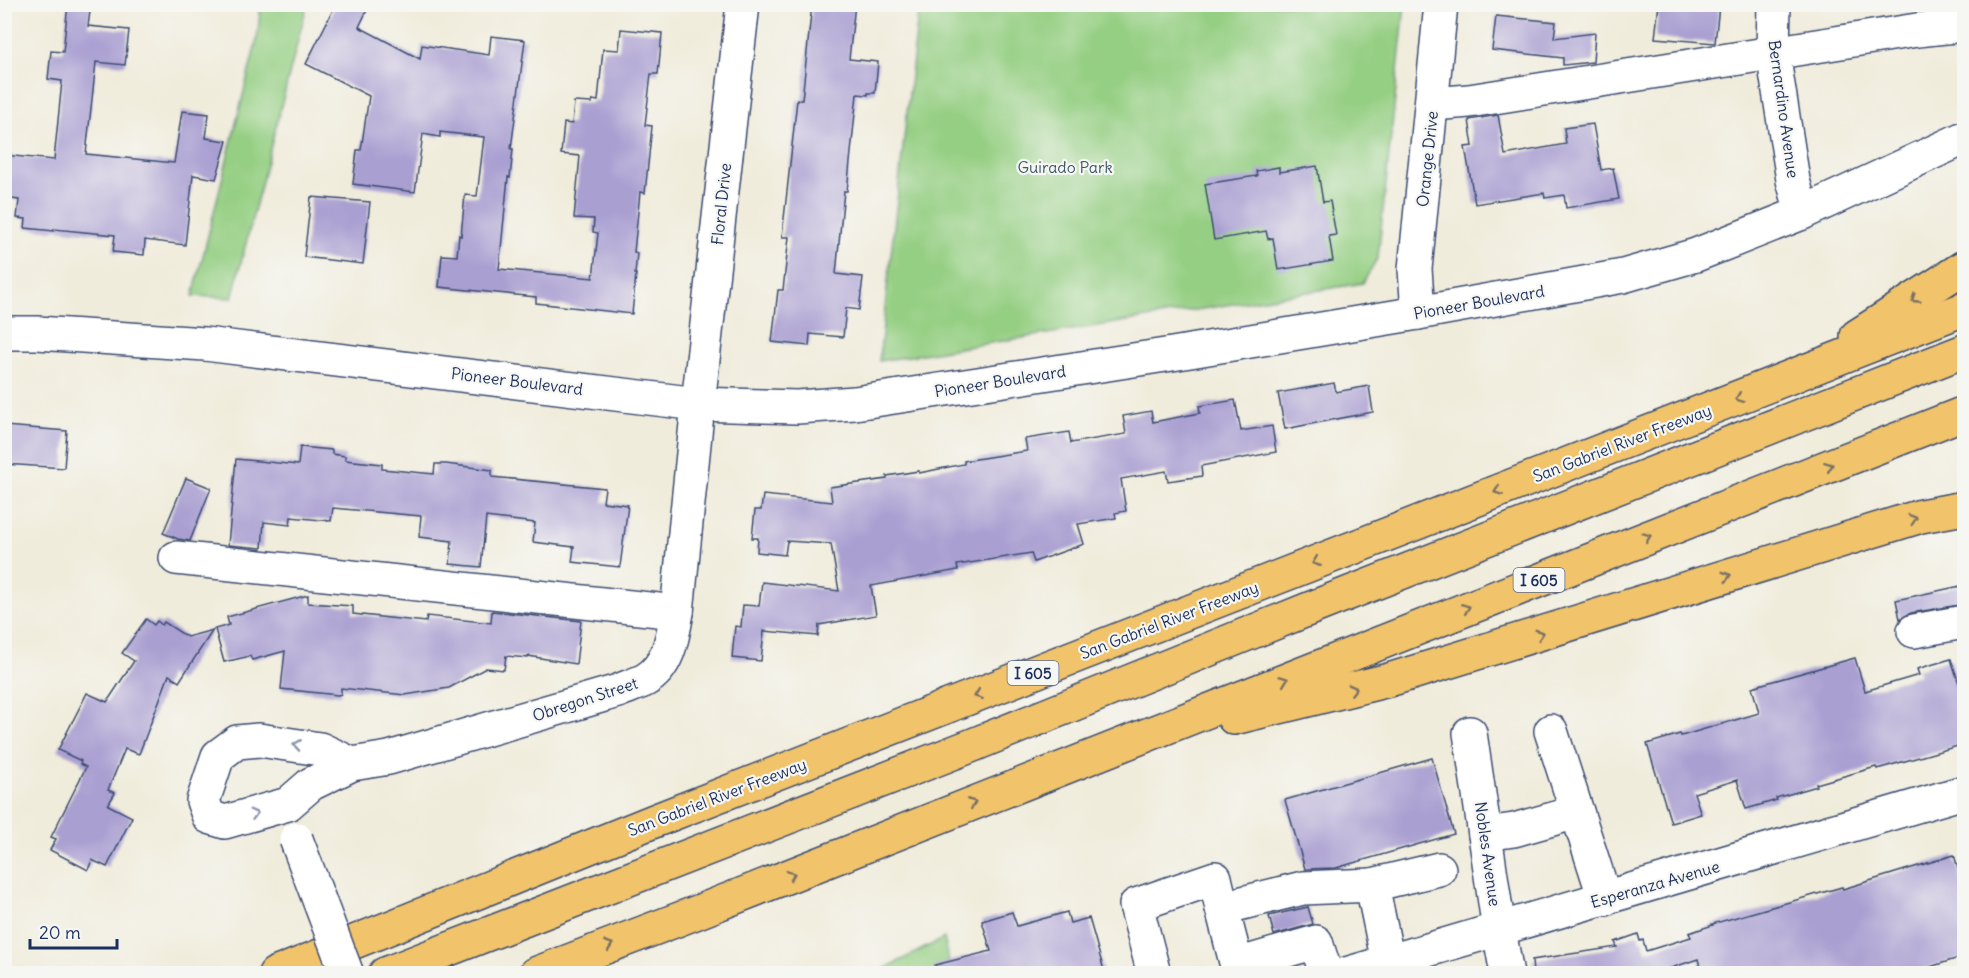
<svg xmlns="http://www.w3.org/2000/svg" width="1969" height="978" font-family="Delius,sans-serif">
<rect width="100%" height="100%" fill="#f6f6f2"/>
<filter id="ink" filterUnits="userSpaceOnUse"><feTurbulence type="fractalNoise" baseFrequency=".0167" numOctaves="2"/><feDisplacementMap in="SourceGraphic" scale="12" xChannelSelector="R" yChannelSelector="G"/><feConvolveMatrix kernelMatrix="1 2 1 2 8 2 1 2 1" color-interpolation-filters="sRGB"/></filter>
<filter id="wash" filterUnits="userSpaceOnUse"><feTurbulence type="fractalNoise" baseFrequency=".008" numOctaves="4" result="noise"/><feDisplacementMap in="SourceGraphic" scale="24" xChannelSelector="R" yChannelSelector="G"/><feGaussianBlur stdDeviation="1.35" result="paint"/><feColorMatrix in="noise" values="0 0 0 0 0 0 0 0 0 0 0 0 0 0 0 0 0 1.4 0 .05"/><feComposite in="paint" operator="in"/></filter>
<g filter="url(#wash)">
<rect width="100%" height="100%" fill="#f0ecdb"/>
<g fill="#95cf83" stroke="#587f70" stroke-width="1.5">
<path d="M261,4L307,5L232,298L193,296L257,39Z"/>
<path d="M919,5H1405L1378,257L1363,283L879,361Z"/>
<path d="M944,938L951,973H876Z"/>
</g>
<g id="blocks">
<g fill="#a99fd1">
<path d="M68,4H91L88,26L129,30L125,65L96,62L86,154L174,163L182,111L209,114L206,138L227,141L216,179L193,175L185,245L145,240L144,255L113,252L115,235L54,229V231L25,228L26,219L17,218L19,200L4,198V155L54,160L62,81L48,79L51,51L63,52Z"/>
<path d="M336,4H370L359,27L420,59L422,45L489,55L491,36L525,40L511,149H513L510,178L508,177L499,269L593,278L598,233L593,232L594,219L574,218L580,156L561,154L564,123L572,124L574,102L592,103V100L598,101L603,49L619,50L621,29L662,33L658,74H651L645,125L652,126L645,193L640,192L634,252L637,253L635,274H636L632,314L536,303V297L439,287L442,255L457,256L459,235L461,236L465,195L477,196L484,137L440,132V137L423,134L415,192L353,184L357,150H361L369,96L306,64Z"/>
<path d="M812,4H855L849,59L878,62L875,93H868V95L857,94L847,191H844L836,274L863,277L859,310L846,308L843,337L810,334L809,346L772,342L778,290H783L789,237H782L797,100H802Z"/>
<path d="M1659,4L1719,6L1715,43L1655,38Z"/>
<path d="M1496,16L1556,22L1554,38L1595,33L1593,62L1563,65V58L1492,50Z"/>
<path d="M1498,115L1505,155L1566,144L1564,128L1593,124L1601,170L1613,168L1619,199L1566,208L1564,195L1545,198L1544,193L1475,204L1465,147L1473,146L1469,120Z"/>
<path d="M1317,166L1323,202L1330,201L1336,235L1329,236L1333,261L1278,270L1273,238L1268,239L1266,231L1214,240L1205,184L1257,176L1256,171L1279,167V172Z"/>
<path d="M311,197L370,202L363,264L304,257Z"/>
<path d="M1334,383L1336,392L1369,386L1373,412L1285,429L1278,393Z"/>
<path d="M1235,400L1241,431L1272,426L1276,452L1201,466L1202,476L1168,481L1166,471L1121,479L1126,511L1115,513L1116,518L1078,524L1084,544L1034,562L1031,553L957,565L958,570L871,586L876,615L819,625L818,636L764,631L761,661L732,658L735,626L741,627L743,605L759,606L762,582L839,591L831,544L787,541L785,555L757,552L758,538H752L755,510H761L763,495L832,502L830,487L887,479V476L919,471V473L964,464V461L1027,451L1025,439L1069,432L1071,443L1126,434L1123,416L1151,411L1153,422L1200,413L1199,406Z"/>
<path d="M4,426L67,431L64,468L4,464Z"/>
<path d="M300,447L332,450V454L345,456V460L382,464V469L434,474L435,464H446L492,470V477L605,488L603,502L628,505L620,567L572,562L574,547L533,542L535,523L486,517L481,567L450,564L452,541L419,537L421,516L333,508L331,521L291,517L290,525L264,522L262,548L228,545L236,459L298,465Z"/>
<path d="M186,478L211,488L190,541L178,539L163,533Z"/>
<path d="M1965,585V604L1911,613L1900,619L1896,600Z"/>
<path d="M308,595V603L353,606V614L426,622L427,616L491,623L492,611L581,621L576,664L528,656V658L506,656L504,670L486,668L449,688L405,695L341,688V694L338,695L281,689L285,651L252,660L250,656L224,662L215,629L229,625L227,617Z"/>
<path d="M146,619L154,625L157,621L162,625L164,622L187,637L213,630L179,682L169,675L139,754L125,749L108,790L115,793L108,805L132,817L107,867L92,860L88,870L50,850L56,839L51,837L86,767L80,764L81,761L58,750L87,693L107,702L134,661L122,653Z"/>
<path d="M1855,658L1865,691L1919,675L1917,669L1951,659L1965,702V744L1877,769L1876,767L1816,784L1817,786L1776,798L1777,800L1746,809L1737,780L1694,793L1701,814L1671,823L1647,744L1680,734L1681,736L1759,713L1752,687Z"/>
<path d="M1432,758L1454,834L1336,868L1305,869L1285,800Z"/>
<path d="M1954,855L1965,891V956L1908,974H1702L1698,959L1653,974H1533L1532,960L1617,947L1615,942L1638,934L1640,941L1643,940L1646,951L1691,937L1689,933L1713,925L1712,924L1842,887L1843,889Z"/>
<path d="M1308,907L1313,924L1274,935L1269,916Z"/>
<path d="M1012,912L1017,926L1067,912L1070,923L1089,918L1105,974H936L935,965L991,951L982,921Z"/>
</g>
</g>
</g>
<g filter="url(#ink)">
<use href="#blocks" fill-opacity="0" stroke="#3b4b71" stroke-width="1.5"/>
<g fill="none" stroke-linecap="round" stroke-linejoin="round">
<g stroke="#3b4b71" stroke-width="36">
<g id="minor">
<path d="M1774,4L1773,53L1793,180L1802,213"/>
<path d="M1432,104L1469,101L1917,30L1964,25"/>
<path d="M1418,313L1415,269L1441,4"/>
<path d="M4,333H37L205,344L698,404L797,407L855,403L1172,354L1418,313L1623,276L1696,255L1802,213L1964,138"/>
<path d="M176,558L677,612"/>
<path d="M1914,631L1964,622"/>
<path d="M1551,731L1605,899"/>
<path d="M1470,733L1499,930L1507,974"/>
<path d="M352,764L320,749L259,740L237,742L218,756L203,801L209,817L225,822L288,804L311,784L352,764L389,758L618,691C627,687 637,684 645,680C669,667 673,635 677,612L698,404L743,4"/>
<path d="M1485,834L1514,830L1577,812"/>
<path d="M1372,885L1439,869"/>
<path d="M1237,965L1316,942L1326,974"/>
<path d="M1154,974L1136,905L1215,878L1222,908"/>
<path d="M1239,974L1222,908L1303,888L1372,885L1388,962"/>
<path d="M1346,974L1964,792"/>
</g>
</g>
<g stroke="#3b4b71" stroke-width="36">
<g id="highway">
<path d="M1857,336L1964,267"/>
<path d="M1234,718L1389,680L1921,516L1964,508"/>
<path d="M275,974L654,821L1964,309"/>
<path d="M385,974L968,747L1314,607L1964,351"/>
<path d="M535,974L695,913L1964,413"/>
</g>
</g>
<use href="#minor" stroke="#fff" stroke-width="33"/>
<use href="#highway" stroke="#f1c36a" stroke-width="33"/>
<g stroke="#3b4b71" stroke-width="36" stroke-linecap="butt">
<path id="minor-bridge" d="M296,839L347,974"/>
</g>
<use href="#minor-bridge" stroke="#fff" stroke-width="33"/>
</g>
<defs><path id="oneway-chevron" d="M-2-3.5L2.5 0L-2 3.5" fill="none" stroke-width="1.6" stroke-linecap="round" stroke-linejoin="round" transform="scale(1.5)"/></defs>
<g stroke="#7b7263">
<use href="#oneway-chevron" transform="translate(1915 299) rotate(147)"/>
<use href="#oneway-chevron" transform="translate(1739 398) rotate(159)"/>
<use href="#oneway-chevron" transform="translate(1829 466) rotate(-21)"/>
<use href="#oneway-chevron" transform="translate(1498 491) rotate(159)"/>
<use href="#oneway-chevron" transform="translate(1913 519) rotate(-17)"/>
<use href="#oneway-chevron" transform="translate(1647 537) rotate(-21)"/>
<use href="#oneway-chevron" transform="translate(1316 562) rotate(159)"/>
<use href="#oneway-chevron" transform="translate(1727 576) rotate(-17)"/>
<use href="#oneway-chevron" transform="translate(1466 608) rotate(-21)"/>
<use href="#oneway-chevron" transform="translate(1540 634) rotate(-17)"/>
<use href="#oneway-chevron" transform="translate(1284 680) rotate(-21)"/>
<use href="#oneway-chevron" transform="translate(1353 689) rotate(-14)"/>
<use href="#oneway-chevron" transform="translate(978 695) rotate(159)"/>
<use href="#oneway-chevron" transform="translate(972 803) rotate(-22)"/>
<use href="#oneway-chevron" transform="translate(791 875) rotate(-22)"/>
<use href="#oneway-chevron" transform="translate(609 945) rotate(-21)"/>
</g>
<g stroke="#8d97ae">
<use href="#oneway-chevron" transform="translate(297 745) rotate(-171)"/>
<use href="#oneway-chevron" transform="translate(254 814) rotate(-15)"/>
</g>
</g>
<g text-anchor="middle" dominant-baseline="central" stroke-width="4.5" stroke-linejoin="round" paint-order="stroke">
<g fill="#f6f6f2" stroke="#5d6b8a" stroke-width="1.5">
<rect x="1513.5" y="568" width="51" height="24" rx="4.5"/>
<rect x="1007.5" y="661" width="51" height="24" rx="4.5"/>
</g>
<g font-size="15" font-weight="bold" fill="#1b2f5e">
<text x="1539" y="580">I 605</text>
<text x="1033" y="673">I 605</text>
</g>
<g font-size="16" fill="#1b2f5e" stroke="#f6f6f2">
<text transform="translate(1784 109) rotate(82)">Bernardino Avenue</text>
<text transform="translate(1427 159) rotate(-84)">Orange Drive</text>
<text transform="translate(721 204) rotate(-84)">Floral Drive</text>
<text transform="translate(1479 302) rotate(-10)">Pioneer Boulevard</text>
<text transform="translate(517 381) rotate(7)">Pioneer Boulevard</text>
<text transform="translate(1000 381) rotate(-9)">Pioneer Boulevard</text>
<text transform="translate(1622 443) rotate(-21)">San Gabriel River Freeway</text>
<text transform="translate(1169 620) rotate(-21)">San Gabriel River Freeway</text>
<text transform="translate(585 699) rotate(-18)">Obregon Street</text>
<text transform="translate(717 797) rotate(-21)">San Gabriel River Freeway</text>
<text transform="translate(1488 854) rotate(82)">Nobles Avenue</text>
<text transform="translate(1655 884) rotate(-16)">Esperanza Avenue</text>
</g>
<g font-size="16" fill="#3a5767" stroke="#f6f6f2">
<text x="1065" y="167">Guirado Park</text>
</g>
</g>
<rect width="1969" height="978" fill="none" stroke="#f6f6f2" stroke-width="24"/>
<path d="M30 939v9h87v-9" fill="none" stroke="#1b2f5e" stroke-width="3"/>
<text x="39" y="939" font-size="18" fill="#1b2f5e" stroke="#f6f6f2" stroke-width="4.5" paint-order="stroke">20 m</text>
</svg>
